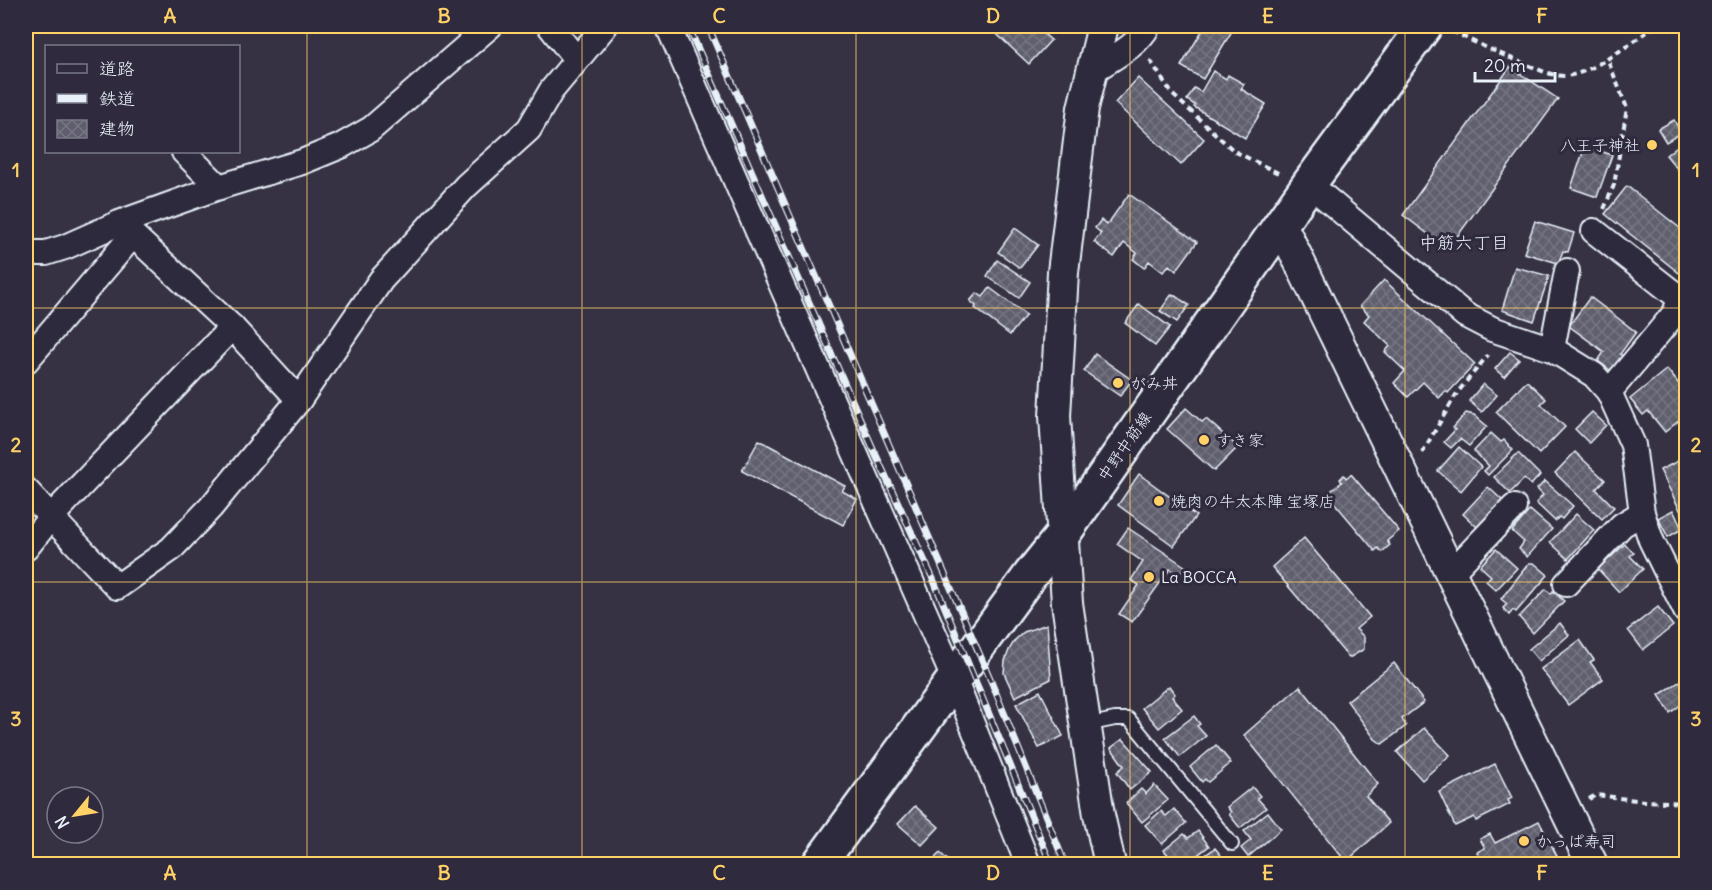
<svg xmlns="http://www.w3.org/2000/svg" width="1712" height="890" font-family="Delius,'Klee One',sans-serif">
<defs>
<pattern id="building-cross-hatch" width="8" height="8" patternUnits="userSpaceOnUse" patternTransform="scale(1.5)"><rect width="8" height="8" fill="#605e6e"/><path d="M0 0l8 8M0 8l8-8" fill="none" stroke="#777683"/></pattern>
</defs>
<rect width="100%" height="100%" fill="#363244"/>
<filter id="ink" filterUnits="userSpaceOnUse"><feTurbulence type="fractalNoise" baseFrequency=".0167" numOctaves="2"/><feDisplacementMap in="SourceGraphic" scale="12" xChannelSelector="R" yChannelSelector="G"/><feConvolveMatrix kernelMatrix="1 2 1 2 8 2 1 2 1" color-interpolation-filters="sRGB"/></filter>
<g filter="url(#ink)">
<g fill="url(#building-cross-hatch)" stroke="#e8f1f8" stroke-width="1.5">
<path d="M988,26H1041L1038,29L1051,40L1029,64Z"/>
<path d="M1205,26H1235L1203,79L1181,66Z"/>
<path d="M1510,67L1558,99L1448,249L1403,215Z"/>
<path d="M1213,71L1226,79L1228,75L1244,84L1241,89L1266,104L1245,138L1194,107L1195,105L1187,100L1194,88L1201,92Z"/>
<path d="M1138,78L1204,139L1181,165L1115,103Z"/>
<path d="M1674,120L1681,133L1666,142L1658,129Z"/>
<path d="M1686,139V165L1679,171L1666,155Z"/>
<path d="M1585,146L1612,155L1597,197L1571,188Z"/>
<path d="M1627,186L1686,233V267L1684,270L1682,268L1679,273L1605,214Z"/>
<path d="M1129,194L1197,242L1176,271L1169,265L1163,272L1149,261L1144,268L1133,259L1137,253L1124,243L1114,257L1094,242L1101,233L1095,228L1101,220L1107,225Z"/>
<path d="M1535,221L1574,233L1568,252L1563,251L1558,263L1524,253Z"/>
<path d="M1015,228L1038,245L1020,268L998,252Z"/>
<path d="M997,260L1030,282L1019,298L987,276Z"/>
<path d="M1515,267L1549,276L1534,321L1502,310Z"/>
<path d="M1384,280L1475,364L1448,393L1446,391L1439,398L1423,382L1408,397L1394,383L1405,371L1385,352L1390,346L1364,321L1369,315L1360,306Z"/>
<path d="M990,288L1026,315L1010,335L975,308L976,306L970,301L977,293L983,297Z"/>
<path d="M1172,294L1189,305L1177,322L1160,311Z"/>
<path d="M1590,297L1636,332L1620,354L1625,358L1614,373L1598,361L1604,352L1569,326Z"/>
<path d="M1139,304L1170,327L1155,346L1125,323Z"/>
<path d="M1510,352L1519,359L1504,377L1495,369Z"/>
<path d="M1095,354L1132,380L1120,396L1084,371Z"/>
<path d="M1667,369L1686,393V415L1665,432L1648,411L1643,415L1630,399Z"/>
<path d="M1527,381L1546,399L1541,404L1565,427L1539,454L1496,412Z"/>
<path d="M1483,384L1497,395L1482,412L1469,401Z"/>
<path d="M1186,408L1202,422L1206,419L1238,447L1214,471L1167,429Z"/>
<path d="M1592,412L1606,425L1589,443L1575,429Z"/>
<path d="M1466,413L1474,415L1487,426L1469,446L1460,439L1451,448L1444,442L1455,430L1453,428Z"/>
<path d="M1491,433L1501,442L1504,440L1513,450L1488,475L1484,471L1489,466L1474,451Z"/>
<path d="M759,440L845,486L842,491L857,499L843,525L742,471Z"/>
<path d="M1459,447L1481,467L1461,491L1438,471Z"/>
<path d="M1575,452L1605,480L1596,489L1614,507L1602,519L1555,473Z"/>
<path d="M1518,453L1540,475L1531,485L1524,479L1510,493L1494,477Z"/>
<path d="M1686,457V522L1660,470Z"/>
<path d="M1139,474L1196,516L1174,546L1118,505Z"/>
<path d="M1351,474L1399,531L1387,541L1390,545L1382,552L1378,548L1375,551L1327,494L1342,482L1340,479L1344,475L1346,478Z"/>
<path d="M1545,481L1573,506L1562,519L1559,517L1555,521L1536,503L1543,495L1537,489Z"/>
<path d="M1488,487L1502,500L1477,527L1463,514Z"/>
<path d="M1530,510L1552,529L1527,557L1519,549L1524,542L1512,531Z"/>
<path d="M1673,510L1682,529L1668,537L1658,518Z"/>
<path d="M1576,514L1594,530L1568,559L1550,542Z"/>
<path d="M1128,528L1186,567L1178,574L1170,569L1132,622L1119,614L1139,585L1131,580L1143,562L1117,544Z"/>
<path d="M1304,538L1370,617L1356,629L1364,637V649L1349,658L1272,567Z"/>
<path d="M1625,544L1634,553L1630,556L1643,569L1619,592L1598,569Z"/>
<path d="M1496,549L1517,568L1496,590L1486,581L1491,576L1480,566Z"/>
<path d="M1529,563H1534L1548,575L1516,612L1513,610L1509,615L1503,608L1507,604L1501,599Z"/>
<path d="M1546,589L1551,594L1553,591L1564,601L1533,633L1519,617Z"/>
<path d="M1658,607L1673,626L1643,650L1628,630Z"/>
<path d="M1560,623L1569,635L1539,661L1529,649Z"/>
<path d="M1047,624L1051,679L1015,697L1004,673L1005,661L1009,650L1015,640L1024,632Z"/>
<path d="M1580,640L1594,660L1590,662L1603,679L1568,705L1541,669Z"/>
<path d="M1394,663L1424,702L1402,719L1406,726L1382,744L1375,739L1347,701Z"/>
<path d="M1685,678L1686,701L1670,713L1659,695Z"/>
<path d="M1169,686L1175,694L1172,697L1182,709L1159,728L1142,708Z"/>
<path d="M1300,686L1378,784L1366,796L1389,823L1346,862L1244,735Z"/>
<path d="M1040,691L1063,736L1039,748L1016,704Z"/>
<path d="M1194,716L1200,724L1197,726L1206,736L1180,757L1165,738Z"/>
<path d="M1424,728L1450,755L1422,780L1397,752Z"/>
<path d="M1123,739L1152,772L1130,790L1117,772L1124,766L1111,748Z"/>
<path d="M1216,745L1231,763L1208,782L1205,779L1202,782L1190,767Z"/>
<path d="M1495,764L1512,798L1508,800L1510,804L1476,821L1474,817L1455,826L1439,792Z"/>
<path d="M1154,785L1168,800L1142,822L1126,803L1141,789L1146,794Z"/>
<path d="M1252,787L1260,796L1257,798L1266,808L1240,828L1229,814L1231,812L1227,807Z"/>
<path d="M915,806L939,827L922,845L898,824Z"/>
<path d="M1174,809L1186,823L1162,844L1145,825L1161,811L1166,816Z"/>
<path d="M1268,812L1281,829L1248,857L1241,848L1251,840L1244,831Z"/>
<path d="M1539,821L1561,864H1483L1477,852L1485,848L1480,839L1490,834L1495,843Z"/>
<path d="M1198,831L1209,846L1186,864H1176L1164,850L1184,834L1188,838Z"/>
<path d="M1215,848L1224,859L1221,861L1224,864H1193Z"/>
<path d="M940,853L952,864H929Z"/>
</g>
<g fill="none" stroke-linecap="round" stroke-linejoin="round">
<g stroke="#e8f1f8" stroke-width="16">
<path id="service" d="M1086,725L1115,719H1129L1232,844"/>
</g>
<g stroke="#e8f1f8" stroke-width="28">
<g id="minor">
<path d="M550,26L576,59"/>
<path d="M668,26L954,679L1028,864"/>
<path d="M1091,72C1110,59 1137,47 1148,26"/>
<path d="M184,152L219,187"/>
<path d="M1309,184L1465,315L1492,329L1552,349L1567,271"/>
<path d="M1594,231L1682,300"/>
<path d="M26,253H46L65,247L119,223L219,187L302,162L341,146L371,129L490,26"/>
<path d="M1552,349L1594,375L1609,392L1633,445L1642,513L1651,540L1686,611"/>
<path d="M26,361L133,235L121,225"/>
<path d="M1609,392L1675,313L1678,305L1686,294"/>
<path d="M299,400L381,280L466,186L529,129L551,91L605,26"/>
<path d="M26,490L51,517L232,327"/>
<path d="M26,548L51,517L117,587L171,549L211,507L299,400L232,327L133,235"/>
<path d="M1451,573L1514,507"/>
<path d="M1566,584L1622,525L1642,513"/>
</g>
</g>
<g stroke="#e8f1f8" stroke-width="34">
<g id="tertiary">
<path d="M1103,26L1083,108L1063,272L1055,416L1067,603L1099,815L1110,864"/>
<path d="M1281,224L1592,864"/>
</g>
</g>
<g stroke="#e8f1f8" stroke-width="38">
<path id="secondary" d="M819,864L1031,574L1064,533L1309,184L1425,26"/>
</g>
<g stroke="#e8f1f8" stroke-width="4" stroke-dasharray="6 4.5" stroke-linecap="butt">
<path d="M1452,31C1479,45 1505,56 1533,67C1542,71 1554,76 1564,76C1590,76 1634,40 1656,26"/>
<path d="M1150,60L1173,95L1234,151L1280,174"/>
<path d="M1604,209L1614,185L1627,108L1607,58"/>
<path d="M1422,453L1457,393L1488,355"/>
<path d="M1589,799L1596,795L1644,801L1686,803"/>
</g>
<use href="#service" stroke="#2f2a3d" stroke-width="12"/>
<use href="#minor" stroke="#2f2a3d" stroke-width="24"/>
<use href="#tertiary" stroke="#2f2a3d" stroke-width="30"/>
<use href="#secondary" stroke="#2f2a3d" stroke-width="33"/>
<g stroke="#e8f1f8" stroke-width="7">
<g id="rail">
<path d="M688,26L875,453L934,581L1051,864"/>
<path d="M708,26L992,683L1065,864"/>
</g>
</g>
<use href="#rail" stroke="#2f2a3d" stroke-width="4.5" stroke-dasharray="14" stroke-linecap="butt"/>
</g>
</g>
<path fill="none" stroke="#ffd166" stroke-width="1.5" stroke-opacity="0.55" d="M307,26V864M582,26V864M856,26V864M1130,26V864M1405,26V864M26,308H1686M26,582H1686"/>
<g fill="#ffd166" stroke="#2f2a3d" stroke-width="2">
<circle cx="1652" cy="145" r="6"/>
<circle cx="1118" cy="383" r="6"/>
<circle cx="1204" cy="440" r="6"/>
<circle cx="1159" cy="501" r="6"/>
<circle cx="1149" cy="577" r="6"/>
<circle cx="1524" cy="841" r="6"/>
</g>
<g text-anchor="middle" dominant-baseline="central" stroke-width="6" stroke-linejoin="round" paint-order="stroke">
<g font-size="16" fill="#e8f1f8" stroke="#2f2a3d" text-anchor="start">
<text x="1640" y="145" text-anchor="end">八王子神社</text>
<text x="1130" y="383">がみ丼</text>
<text x="1216" y="440">すき家</text>
<text x="1171" y="501">焼肉の牛太本陣 宝塚店</text>
<text x="1161" y="577">La BOCCA</text>
<text x="1536" y="841">かっぱ寿司</text>
</g>
<g font-size="16" fill="#e8f1f8" stroke="#2f2a3d">
<text transform="translate(1124 446) rotate(-55)">中野中筋線</text>
</g>
<g font-size="18" fill="#e8f1f8" stroke="#2f2a3d">
<text x="1464" y="242">中筋六丁目</text>
</g>
</g>
<rect width="1712" height="890" fill="none" stroke="#2f2a3d" stroke-width="66"/>
<rect x="45" y="45" width="195" height="108" fill="#2f2a3d" stroke="#797a88" stroke-width="1.5"/>
<rect x="57" y="64" width="30" height="9" fill="#2f2a3d" stroke="#797a88" stroke-width="1.5"/>
<text x="99" y="75" font-size="18" fill="#e8f1f8">道路</text>
<rect x="57" y="94" width="30" height="9" fill="#e8f1f8" stroke="#797a88" stroke-width="1.5"/>
<text x="99" y="105" font-size="18" fill="#e8f1f8">鉄道</text>
<rect x="57" y="120" width="30" height="18" fill="url(#building-cross-hatch)" stroke="#797a88" stroke-width="1.5"/>
<text x="99" y="135" font-size="18" fill="#e8f1f8">建物</text>
<g transform="translate(75 815) rotate(240)"><circle r="28" fill="#2f2a3d" stroke="#797a88" stroke-width="1.5"/>
<path d="M0-4.5L10 22L0 15L-10 22Z" fill="#ffd166"/>
<text y="-9" font-size="16" font-weight="bold" text-anchor="middle" fill="#e8f1f8">N</text>
</g>
<path d="M1475 72v9h80v-9" fill="none" stroke="#e8f1f8" stroke-width="3"/>
<text x="1484" y="72" font-size="18" fill="#e8f1f8" stroke="#2f2a3d" stroke-width="4.5" paint-order="stroke">20 m</text>
<rect x="33" y="33" width="1646" height="824" fill="none" stroke="#ffd166" stroke-width="2"/>
<g font-size="20" text-anchor="middle" font-weight="bold" fill="#ffd166">
<text x="170" y="23">A</text>
<text x="444" y="23">B</text>
<text x="719" y="23">C</text>
<text x="993" y="23">D</text>
<text x="1268" y="23">E</text>
<text x="1542" y="23">F</text>
<text x="16" y="177">1</text>
<text x="1696" y="177">1</text>
<text x="16" y="452">2</text>
<text x="1696" y="452">2</text>
<text x="16" y="726">3</text>
<text x="1696" y="726">3</text>
<text x="170" y="880">A</text>
<text x="444" y="880">B</text>
<text x="719" y="880">C</text>
<text x="993" y="880">D</text>
<text x="1268" y="880">E</text>
<text x="1542" y="880">F</text>
</g>
</svg>
